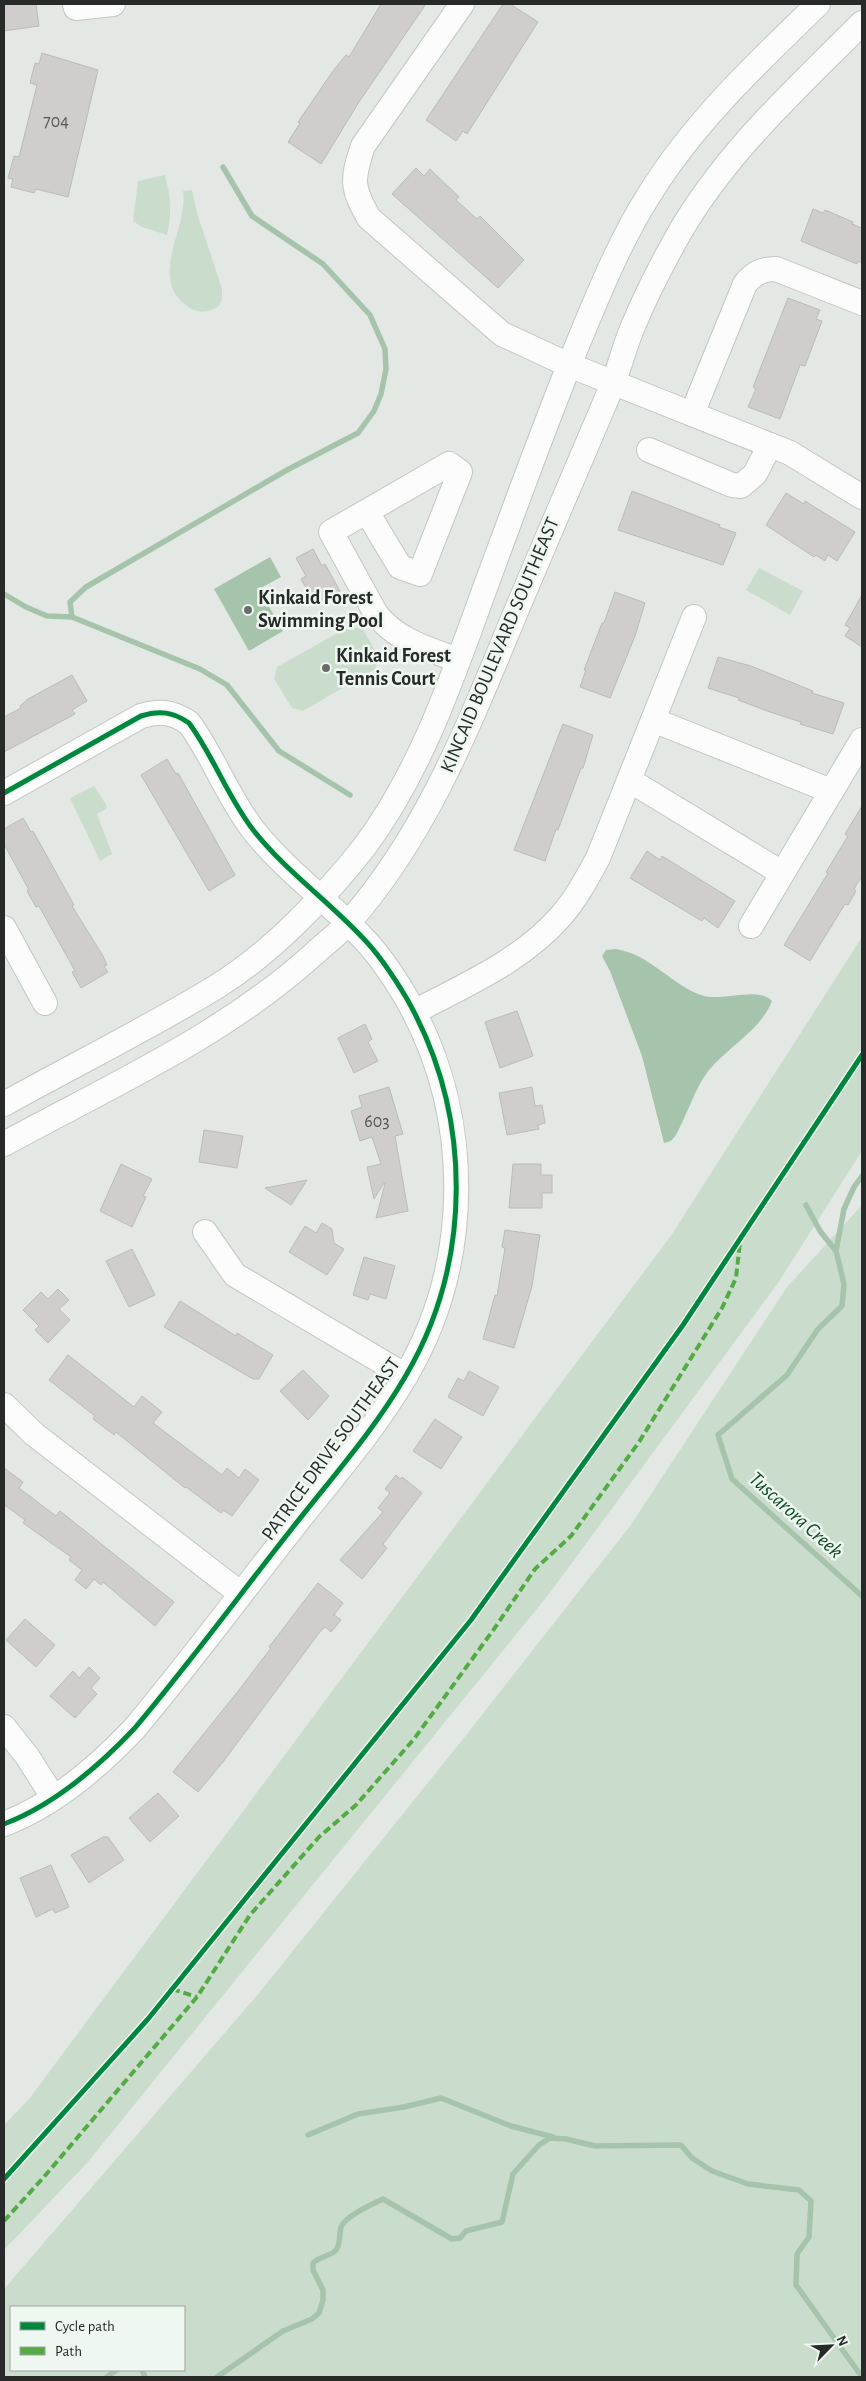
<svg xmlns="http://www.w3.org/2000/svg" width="866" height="2381" font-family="'Alegreya Sans',sans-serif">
<rect width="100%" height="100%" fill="#e4e8e4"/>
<g fill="#caddcd" fill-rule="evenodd">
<path d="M165,175C171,197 172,213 167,235L142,227L133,221L138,181Z"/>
<path d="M192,190L198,216L222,289V299L219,306C210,312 200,314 190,308C145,279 189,230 183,191Z"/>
<path d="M759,568L803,591L790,615L746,590Z"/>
<path d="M350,626L363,629L379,658L375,669L303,711L292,708L274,679L277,667Z"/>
<path d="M94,786L107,806L106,809L97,814L112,854L100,861L70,798Z"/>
<path d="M862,937V1151L778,1283L549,1594L87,2163L4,2250V2125L29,2099L672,1234Z"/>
<path d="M862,1205V2377H4V2289L259,1993L463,1739L630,1526L787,1287ZM184,2307V2370H11V2307Z"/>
</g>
<g fill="#a6c3ab">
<path d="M270,557L281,577L259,589L283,631L249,651L214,589Z"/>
<path d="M616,949C652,955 673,987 704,996C723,1001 759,986 772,1001C761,1030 729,1046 709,1070C696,1086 687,1115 676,1135L671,1141L664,1143L642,1056L610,971L602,956L606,950Z"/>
</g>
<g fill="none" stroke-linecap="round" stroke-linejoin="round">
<g stroke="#a6c3ab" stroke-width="5.5">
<path d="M4,594L26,607L47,616L72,617L200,669L227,685L279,751L350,795"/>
<path d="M72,617L70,602L86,587L287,470L358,433L374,411L381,394L386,369L385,349L370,315L323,264L252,216L223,167"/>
<path d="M862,1176L854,1187L844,1209L836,1251L844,1284L842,1306L818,1329L787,1375L718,1435L732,1479L862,1596"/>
<path d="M806,1205L820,1231L836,1251"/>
<path d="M308,2135L358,2114L404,2107L441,2098L511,2126L553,2137"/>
<path d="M142,2370L145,2377"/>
<path d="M107,2377L116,2370"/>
<path d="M217,2377L283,2331L312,2319L319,2313L323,2300V2290L313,2270V2263C321,2255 330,2257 336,2250C341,2243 339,2234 341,2227C345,2216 373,2204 383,2199L452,2239L460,2238L466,2231L502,2222L513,2174L539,2145L550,2138L566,2139L595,2146L681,2145L692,2158L712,2171L748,2184L799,2190L811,2201L809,2237L797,2254L796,2285L862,2377"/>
</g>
</g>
<g fill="#cfcecd" stroke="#bbbbba">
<path d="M4,4H36L39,26L4,31Z"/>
<path d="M381,4H426L359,102L321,164L288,142L300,123L298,122L333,71L346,55L349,57Z"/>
<path d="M503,4H510L538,22L467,134L463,131L456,141L426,120Z"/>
<path d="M42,53L98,70L68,197L36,189L34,193L11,187L13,179L8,178L14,156L19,157L37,85L30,83L35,63L39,64Z"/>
<path d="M416,168L424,176L430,169L459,197L456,200L477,219L480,216L524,260L498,288L392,194Z"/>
<path d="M813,209L823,213L825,210L853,222L852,224L862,228V263L858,261L857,264L801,241Z"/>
<path d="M788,298L820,310L816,319L822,321L805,366L800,365L780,419L748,407L756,389L753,387Z"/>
<path d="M632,491L720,525L719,527L736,533L723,565L618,530Z"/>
<path d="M786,493L804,504L805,501L855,532L837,561L828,555L825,561L816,555L814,557L766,525Z"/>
<path d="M313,549L322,566L325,564L340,591L315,604L301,579L306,576L296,558Z"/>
<path d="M615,592L645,603L635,636L610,698L580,687L586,670H584L602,623H604Z"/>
<path d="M862,595V647L845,636L850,628L845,625Z"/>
<path d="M718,657L751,666L813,691L812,693L844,703L833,734L800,724L801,722L770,712L738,700L739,698L708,688Z"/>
<path d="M72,675L87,701L72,710L75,714L4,752V717L21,708L20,706L28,699Z"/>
<path d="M563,724L593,735L583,768H581L558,830L556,829L545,861L514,850Z"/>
<path d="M167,759L176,774L178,773L235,875L209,891L141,775Z"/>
<path d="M862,806V876L854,889L856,891L848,905L845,904L810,961L784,945L828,873L826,872L848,836L845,834Z"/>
<path d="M23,818L31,832L33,831L74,905L72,906L103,956L107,965L104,966L108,972L81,988L72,972L75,971L39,906L36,907L27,891L29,890L4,844V829Z"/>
<path d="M647,851L660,860L662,856L735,901L718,928L704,918L702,921L630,878Z"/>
<path d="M517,1011L533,1056L500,1068L485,1022Z"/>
<path d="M365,1024L372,1039L368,1042L378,1061L354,1073L338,1038Z"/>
<path d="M389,1087L403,1134L395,1136L408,1211L376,1218L385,1184L384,1183L374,1199L367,1167L381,1164L372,1137L360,1141L351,1111L362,1107L359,1096Z"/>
<path d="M532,1087L535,1106L542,1105L545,1123L538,1125L539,1129L507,1135L499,1093Z"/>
<path d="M204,1130L243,1136L237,1168L199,1162Z"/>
<path d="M121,1164L152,1179L143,1196L146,1197L132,1227L100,1211Z"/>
<path d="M513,1164H541V1175H552V1193H542V1208H509Z"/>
<path d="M307,1180L291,1205L265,1188Z"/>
<path d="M322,1223L332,1229L334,1243L344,1249L327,1275L289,1252L305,1226L316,1233Z"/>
<path d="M505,1230L540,1235L532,1286L514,1348L483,1339L495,1295L497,1296L505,1248L502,1247Z"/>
<path d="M132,1249L155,1295L129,1307L106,1261Z"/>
<path d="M364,1257L395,1266L386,1299L370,1294L368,1300L353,1295Z"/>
<path d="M58,1289L69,1300L59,1309L70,1320L48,1343L35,1330L39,1326L23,1310L41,1292L48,1299Z"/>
<path d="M180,1301L236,1336L237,1333L273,1355L259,1379H253L164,1327Z"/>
<path d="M68,1355L134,1407L142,1396L162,1412L153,1423L222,1475L227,1468L239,1478L245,1469L259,1480L232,1516L223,1510L221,1513L186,1487L185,1488L116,1432L114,1435L93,1419L95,1416L49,1380Z"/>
<path d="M303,1370L329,1396L308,1420L280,1391Z"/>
<path d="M469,1371L499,1387L483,1416L448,1397L458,1378L464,1381Z"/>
<path d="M435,1419L462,1437L441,1469L413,1451Z"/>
<path d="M4,1468L23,1482L19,1488L56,1516L60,1511L174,1602L155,1626L103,1582L101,1585L94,1579L86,1589L75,1580L82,1570L69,1560L71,1557L23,1523L25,1520L6,1506L4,1508Z"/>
<path d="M396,1475L400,1479L402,1477L422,1493L383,1544L387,1548L362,1579L340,1560L383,1512L378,1508L390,1493L385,1489Z"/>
<path d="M318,1583L343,1603L334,1615L341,1620L331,1632L325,1627L319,1633L223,1762L198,1792L173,1772L239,1690L271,1648L269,1647Z"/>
<path d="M25,1619L55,1645L36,1667L6,1640Z"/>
<path d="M89,1667L100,1678L91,1688L97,1694L75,1718L50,1696L73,1671L79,1678Z"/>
<path d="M158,1793L179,1816L150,1842L129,1818Z"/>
<path d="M103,1837H108L124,1860L89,1883L71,1855Z"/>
<path d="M51,1865L69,1907L55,1913L53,1909L36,1917L20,1878Z"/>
</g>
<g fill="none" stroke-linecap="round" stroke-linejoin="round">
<g stroke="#c3c6c4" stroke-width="26">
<g id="minor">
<path d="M75,4L76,8L113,4"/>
<path d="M462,4L363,146C352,179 351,187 369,218L502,334L569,365L790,453L862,497"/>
<path d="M692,414L745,284C754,273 762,269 776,269L862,303"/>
<path d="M649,450L732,485L741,486L755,474L770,445"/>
<path d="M367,512L400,567L420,574L460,472L449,464L331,532L376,614C396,640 428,649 458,660"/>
<path d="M653,720L831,791"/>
<path d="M629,780L782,873"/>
<path d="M4,793L141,716C160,710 173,712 189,723C214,757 228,798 254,831C285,870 327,900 361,936C379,954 394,977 407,999C473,1116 473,1262 405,1377C373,1432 329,1481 290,1531C238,1597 188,1665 134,1729C98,1767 54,1805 4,1824"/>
<path d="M751,926L862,740"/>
<path d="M4,928L45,1003"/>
<path d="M414,1012C465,985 522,961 561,916C576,899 587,878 598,858L694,617"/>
<path d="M4,1104C74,1065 147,1029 216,987C270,954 326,896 365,846C426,764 457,663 492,569C521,491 549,413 581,336C601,288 621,239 649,195C694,122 757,63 818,4"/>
<path d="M4,1144C110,1086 225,1035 315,953C326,943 338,934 348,923C430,831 473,714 520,602C550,530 581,458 612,386C620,366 625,344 634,324C646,295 661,266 676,239C723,155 795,90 862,23"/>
<path d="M205,1232L235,1275L406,1376"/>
<path d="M4,1405L34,1434L241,1594"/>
<path d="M4,1727L27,1756L53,1797"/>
</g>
</g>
<use href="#minor" stroke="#fbfcfb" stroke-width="24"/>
<g stroke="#53ab44" stroke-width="4" stroke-dasharray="8 4" stroke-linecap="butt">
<path d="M172,1989L197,1997"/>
<path d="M4,2221L43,2178L197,1997L250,1915L319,1837L356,1805L414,1739L494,1629L535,1569L571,1536L639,1442L722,1308L736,1278L740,1242"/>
</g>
<g stroke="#eff7f1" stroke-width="8">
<g id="cycleway">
<path d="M4,793L141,716C160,710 173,712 189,723C214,757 228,798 254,831C285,870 327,900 361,936C379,954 394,977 407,999C473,1116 473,1262 405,1377C373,1432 329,1481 290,1531C238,1597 188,1665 134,1729C98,1767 54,1805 4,1824"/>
<path d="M4,2179L148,2019L471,1620L683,1325L862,1055"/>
</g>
</g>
<use href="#cycleway" stroke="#00873e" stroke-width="5"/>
</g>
<g fill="#696c6a" stroke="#eff7f1" stroke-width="2">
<circle cx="248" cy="610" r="5"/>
<circle cx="326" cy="668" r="5"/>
</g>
<g text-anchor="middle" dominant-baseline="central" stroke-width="5" stroke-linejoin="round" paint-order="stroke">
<g font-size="18" fill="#545654">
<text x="56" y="122">704</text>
<text x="377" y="1122">603</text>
</g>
<g font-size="20" font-weight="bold" fill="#272a28" stroke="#eff7f1" text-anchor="start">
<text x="258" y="598">Kinkaid Forest<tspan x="258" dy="23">Swimming Pool</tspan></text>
<text x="336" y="656">Kinkaid Forest<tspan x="336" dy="23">Tennis Court</tspan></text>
</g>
<g font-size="20" fill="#272a28" stroke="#eff7f1">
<text transform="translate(500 645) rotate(-67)">KINCAID BOULEVARD SOUTHEAST</text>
<text transform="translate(331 1449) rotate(-54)">PATRICE DRIVE SOUTHEAST</text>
</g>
<g font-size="21" font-style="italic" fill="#0d4d25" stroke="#eff7f1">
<text transform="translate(796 1515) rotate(42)">Tuscarora Creek</text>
</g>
</g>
<rect width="866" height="2381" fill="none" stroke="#272a28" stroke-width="10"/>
<rect x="10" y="2306" width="175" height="65" fill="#eff7f1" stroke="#9fa5a1"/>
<rect x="20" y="2322" width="25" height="8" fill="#00873e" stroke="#9fa5a1"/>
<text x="55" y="2331" font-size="15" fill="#272a28">Cycle path</text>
<rect x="20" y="2347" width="25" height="8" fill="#53ab44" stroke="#9fa5a1"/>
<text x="55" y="2356" font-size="15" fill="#272a28">Path</text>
<g transform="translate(831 2346) rotate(66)" stroke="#eff7f1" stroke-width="4" paint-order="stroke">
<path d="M0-4L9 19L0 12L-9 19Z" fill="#272a28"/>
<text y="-8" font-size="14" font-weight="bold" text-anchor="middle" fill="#272a28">N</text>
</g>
</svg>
